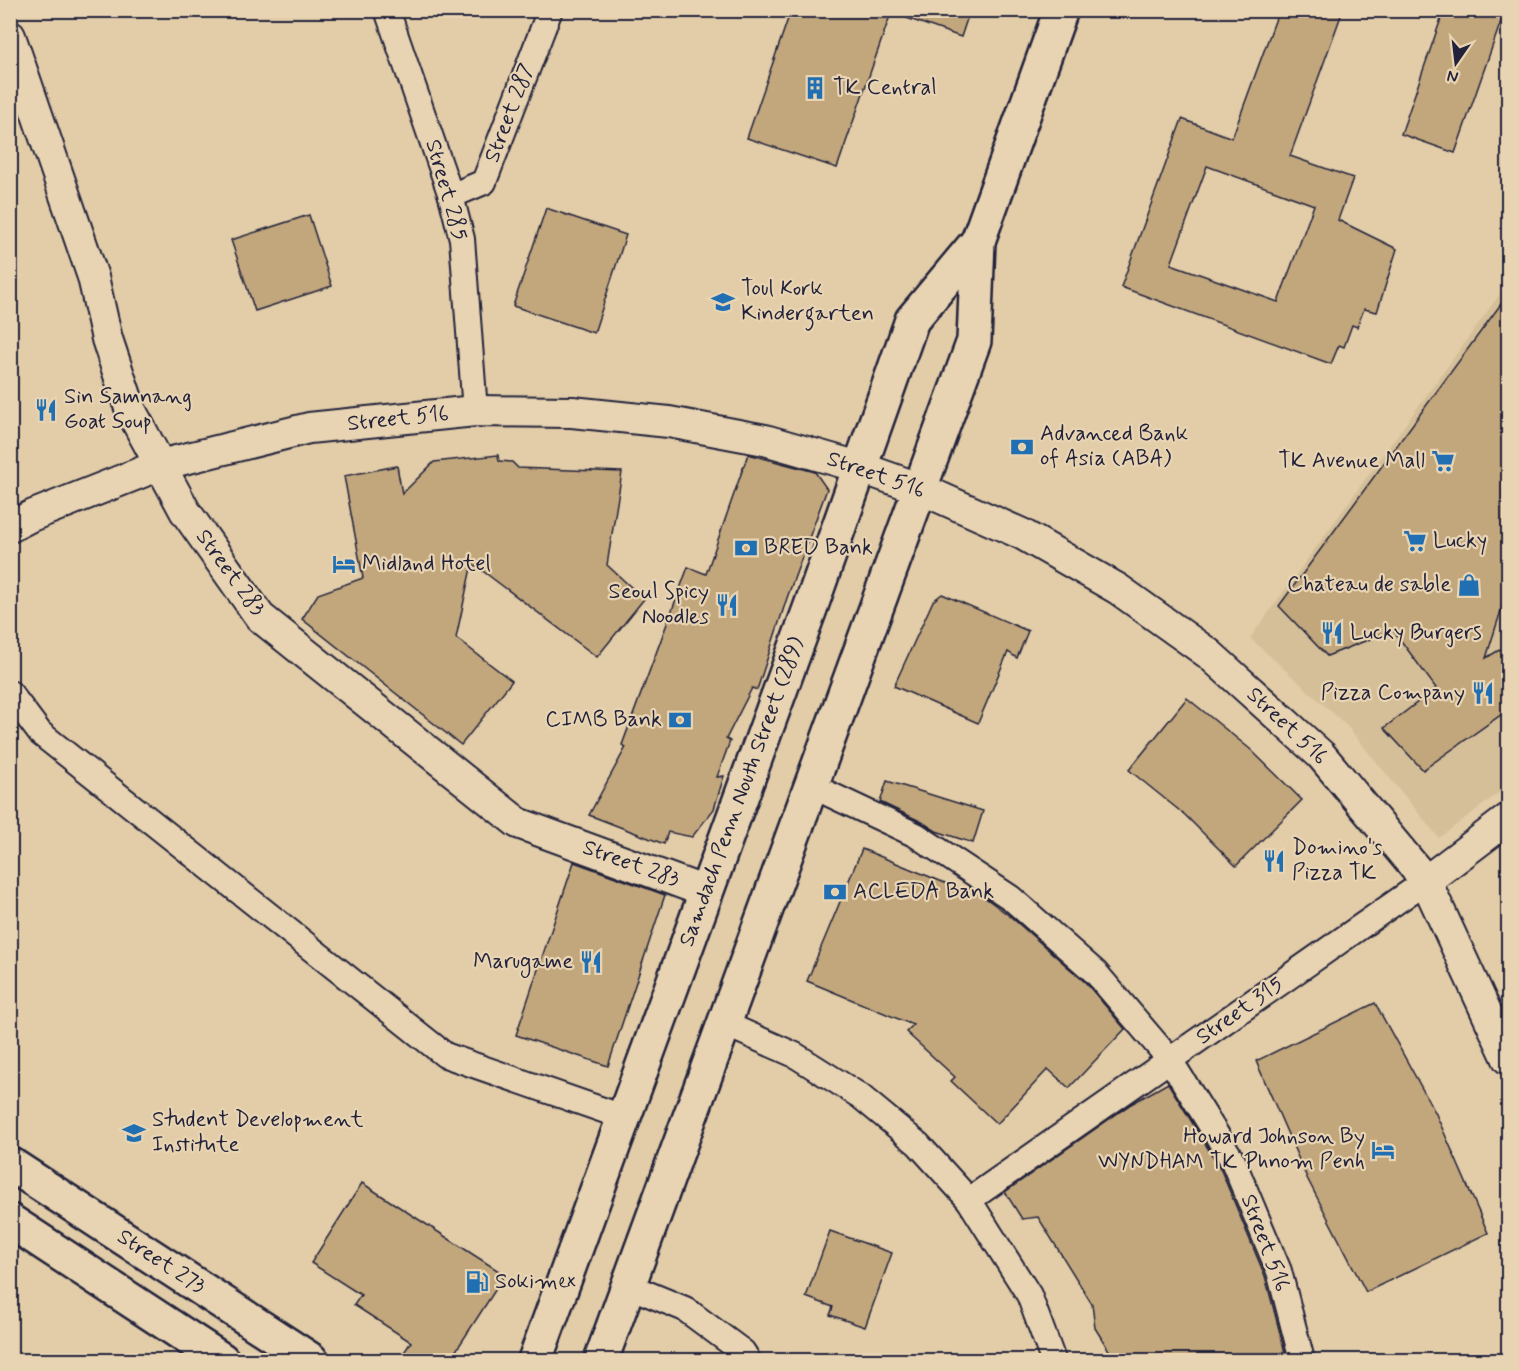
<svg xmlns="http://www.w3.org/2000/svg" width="1519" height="1371" font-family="Mynerve,sans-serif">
<rect width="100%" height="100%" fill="#e2cda8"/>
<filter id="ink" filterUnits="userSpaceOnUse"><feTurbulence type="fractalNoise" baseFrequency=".0167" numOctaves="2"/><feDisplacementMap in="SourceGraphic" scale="12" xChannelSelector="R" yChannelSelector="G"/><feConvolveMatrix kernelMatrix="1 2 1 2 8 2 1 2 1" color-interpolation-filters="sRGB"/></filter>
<g filter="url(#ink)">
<path fill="#d4bf99" d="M1508,283V786L1439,838L1347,726L1250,638Z"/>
<g fill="#c2a77d" stroke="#22223b" stroke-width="1.5" fill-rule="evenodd">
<path d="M791,10H892L837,168L747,138Z"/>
<path d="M895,10H970L961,37L895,14Z"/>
<path d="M1279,10H1343L1290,156L1353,178L1338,220L1397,249L1377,312L1364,309L1357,327L1352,325L1344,347L1339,345L1331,364L1121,287L1182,119L1232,138ZM1207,166L1314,205L1278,302L1171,264Z"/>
<path d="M1444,10H1505L1455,153L1401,134Z"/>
<path d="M546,208L626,235L594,333L513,306Z"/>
<path d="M309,215L332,286L255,311L231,240Z"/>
<path d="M1509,293V580L1503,596L1505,598L1486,658L1509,644V709L1423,770L1384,728L1436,688L1393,630L1327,656L1279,606Z"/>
<path d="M748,454L815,472L827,489L787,598L757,690L752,688L726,739L730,741L717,777L724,776L714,809L692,837L668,832L664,844L589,815L626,747L622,745L688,567L706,574Z"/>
<path d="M498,455L499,461L512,462L518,468L622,472L607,565L644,599L597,657L472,563L456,638L512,681L461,745L302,619L318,594L363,578L344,476L397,466L402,494L434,462Z"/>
<path d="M942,594L1028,631L1017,658L1008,652L978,723L894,686L933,601Z"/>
<path d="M1187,698L1250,749L1302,800L1236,866L1185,815L1129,770Z"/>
<path d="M887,781L983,811L973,843L936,831L922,822L880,802Z"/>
<path d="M862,849L967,892L970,888L987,899L1011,917L1086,983L1125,1029L1069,1088L1048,1069L997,1124L951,1081L955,1077L906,1032L913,1025L807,981Z"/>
<path d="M574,862L665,895L608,1066L516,1035Z"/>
<path d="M1375,1003L1436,1114L1488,1233L1366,1292L1307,1178L1256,1061Z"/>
<path d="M1168,1083L1220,1168L1265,1276L1287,1360H1111L1110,1352L1095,1328L1092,1304L1038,1217L1022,1219L1005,1192L1131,1104Z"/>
<path d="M362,1183L505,1275L450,1360H399L411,1342L354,1305L361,1295L311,1263Z"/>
<path d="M830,1231L892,1253L865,1327L830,1315L833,1307L806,1297Z"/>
</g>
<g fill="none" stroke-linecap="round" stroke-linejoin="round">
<g stroke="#22223b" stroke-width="28">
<g id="minor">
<path d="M387,10L451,196L462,239L475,411"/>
<path d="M451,196L484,182L550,10"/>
<path d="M10,693L40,733L445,1055L623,1117"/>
<path d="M812,786L916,835L1011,898L1096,973L1170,1060L1233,1161L1279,1271L1302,1360"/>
<path d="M725,1024L795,1055L860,1096L918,1144L969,1200L1029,1295L1053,1360"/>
<path d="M969,1200L1426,881"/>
<path d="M629,1286L685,1309L743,1352L748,1360"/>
</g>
</g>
<g stroke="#22223b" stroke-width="34">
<g id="tertiary">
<path d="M10,36L93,277L107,339L131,411L185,511L260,617L518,823L706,892"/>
<path d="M10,527L31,516L160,465L309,428L475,411L572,412L669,422L765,440L859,467L921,489L1022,534L1118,589L1209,654L1321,755L1426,881L1508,1059"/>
<path d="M1426,881L1508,819"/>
</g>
</g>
<g stroke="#22223b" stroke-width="38">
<g id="secondary">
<path d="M535,1360L811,606L912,320L978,241"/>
<path d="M601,1360L974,341L978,241L1061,10"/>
</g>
</g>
<g stroke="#22223b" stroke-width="38">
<g id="primary">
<path d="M10,1164L311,1360"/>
<path d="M10,1221L222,1360"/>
</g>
</g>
<use href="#minor" stroke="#e8d4b2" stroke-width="24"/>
<use href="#tertiary" stroke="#e8d4b2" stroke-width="30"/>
<use href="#secondary" stroke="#e8d4b2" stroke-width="33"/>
<use href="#primary" stroke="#e8d4b2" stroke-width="33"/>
</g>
</g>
<defs>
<g id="building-bare" transform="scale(1.8)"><path d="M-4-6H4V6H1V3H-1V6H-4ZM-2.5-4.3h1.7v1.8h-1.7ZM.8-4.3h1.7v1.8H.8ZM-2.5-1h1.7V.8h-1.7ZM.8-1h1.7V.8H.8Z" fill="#1f6fb2" stroke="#e8d4b2" stroke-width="2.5" paint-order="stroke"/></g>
<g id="school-bare" transform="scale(1.8)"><path d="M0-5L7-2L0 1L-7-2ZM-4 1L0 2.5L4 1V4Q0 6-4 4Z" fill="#1f6fb2" stroke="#e8d4b2" stroke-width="2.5" paint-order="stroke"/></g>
<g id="restaurant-bare" transform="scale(1.8)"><path d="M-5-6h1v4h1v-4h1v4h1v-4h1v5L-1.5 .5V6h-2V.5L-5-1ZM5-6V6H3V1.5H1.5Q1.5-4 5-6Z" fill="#1f6fb2" stroke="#e8d4b2" stroke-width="2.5" paint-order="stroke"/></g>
<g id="bank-bare" transform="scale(1.8)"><path d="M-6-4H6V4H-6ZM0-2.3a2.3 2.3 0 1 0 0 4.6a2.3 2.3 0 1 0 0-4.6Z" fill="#1f6fb2" stroke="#e8d4b2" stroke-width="2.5" paint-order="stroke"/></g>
<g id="supermarket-bare" transform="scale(1.8)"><path d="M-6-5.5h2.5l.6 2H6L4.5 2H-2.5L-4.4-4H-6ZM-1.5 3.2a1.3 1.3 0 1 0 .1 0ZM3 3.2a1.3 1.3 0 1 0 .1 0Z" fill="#1f6fb2" stroke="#e8d4b2" stroke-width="2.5" paint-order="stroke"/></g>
<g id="hotel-bare" transform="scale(1.8)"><path d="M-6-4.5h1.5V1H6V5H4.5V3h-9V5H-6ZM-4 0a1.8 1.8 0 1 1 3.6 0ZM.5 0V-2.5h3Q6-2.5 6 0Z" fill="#1f6fb2" stroke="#e8d4b2" stroke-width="2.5" paint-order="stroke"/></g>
<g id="shop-bare" transform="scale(1.8)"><path d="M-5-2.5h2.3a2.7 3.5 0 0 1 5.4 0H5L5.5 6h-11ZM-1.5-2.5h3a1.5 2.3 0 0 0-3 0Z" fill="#1f6fb2" stroke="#e8d4b2" stroke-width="2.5" paint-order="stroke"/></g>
<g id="university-bare" transform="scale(1.8)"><path d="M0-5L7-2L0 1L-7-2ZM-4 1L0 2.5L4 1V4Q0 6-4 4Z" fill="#1f6fb2" stroke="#e8d4b2" stroke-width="2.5" paint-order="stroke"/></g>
<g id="fuel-bare" transform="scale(1.8)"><path d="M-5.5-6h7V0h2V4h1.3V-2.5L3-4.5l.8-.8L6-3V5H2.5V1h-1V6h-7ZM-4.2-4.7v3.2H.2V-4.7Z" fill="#1f6fb2" stroke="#e8d4b2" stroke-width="2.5" paint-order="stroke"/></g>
</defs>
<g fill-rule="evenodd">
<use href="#building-bare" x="815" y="88"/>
<use href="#school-bare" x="723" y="302"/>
<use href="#restaurant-bare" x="46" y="410"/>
<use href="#bank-bare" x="1022" y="447"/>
<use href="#supermarket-bare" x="1443" y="461"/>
<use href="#supermarket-bare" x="1415" y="541"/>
<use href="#bank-bare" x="746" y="548"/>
<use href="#hotel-bare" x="344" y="564"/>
<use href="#shop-bare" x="1469" y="585"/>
<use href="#restaurant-bare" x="727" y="605"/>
<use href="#restaurant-bare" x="1332" y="633"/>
<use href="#restaurant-bare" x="1483" y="693"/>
<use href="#bank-bare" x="680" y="720"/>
<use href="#restaurant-bare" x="1274" y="861"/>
<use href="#bank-bare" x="835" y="892"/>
<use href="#restaurant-bare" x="591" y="962"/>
<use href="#university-bare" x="134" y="1133"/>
<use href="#hotel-bare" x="1383" y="1150"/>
<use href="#fuel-bare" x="477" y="1282"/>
</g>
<g text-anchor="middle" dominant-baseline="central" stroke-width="4.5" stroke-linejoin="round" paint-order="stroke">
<g font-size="22" fill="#22223b" stroke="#e8d4b2" text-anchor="start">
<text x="833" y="88">TK Central</text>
<text x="741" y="289">Toul Kork<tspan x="741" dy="25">Kindergarten</tspan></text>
<text x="64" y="397">Sin Samnang<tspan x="64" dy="25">Goat Soup</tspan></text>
<text x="1040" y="434">Advanced Bank<tspan x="1040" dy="25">of Asia (ABA)</tspan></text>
<text x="1425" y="461" text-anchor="end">TK Avenue Mall</text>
<text x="1433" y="541">Lucky</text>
<text x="764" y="548">BRED Bank</text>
<text x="362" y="564">Midland Hotel</text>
<text x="1451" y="585" text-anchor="end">Chateau de sable</text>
<text x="709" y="592" text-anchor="end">Seoul Spicy<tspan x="709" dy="25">Noodles</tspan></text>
<text x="1350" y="633">Lucky Burgers</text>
<text x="1465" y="693" text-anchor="end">Pizza Company</text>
<text x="662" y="720" text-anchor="end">CIMB Bank</text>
<text x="1292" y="848">Domino's<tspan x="1292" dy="25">Pizza TK</tspan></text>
<text x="853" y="892">ACLEDA Bank</text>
<text x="573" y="962" text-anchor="end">Marugame</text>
<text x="152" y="1120">Student Development<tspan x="152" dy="25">Institute</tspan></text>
<text x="1365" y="1137" text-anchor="end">Howard Johnson By<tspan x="1365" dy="25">WYNDHAM TK Phnom Penh</tspan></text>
<text x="495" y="1282">Sokimex</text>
</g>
<g font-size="22" fill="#22223b" stroke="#e8d4b2">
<text transform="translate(510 113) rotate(-69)">Street 287</text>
<text transform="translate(446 190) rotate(74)">Street 285</text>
<text transform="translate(398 419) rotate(-6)">Street 516</text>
<text transform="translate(876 475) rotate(19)">Street 516</text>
<text transform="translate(230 573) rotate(54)">Street 283</text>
<text transform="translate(1287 726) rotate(43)">Street 516</text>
<text transform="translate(742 792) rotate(-70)">Samdach Penn Nouth Street (289)</text>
<text transform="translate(631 864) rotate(20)">Street 283</text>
<text transform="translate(1240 1011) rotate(-35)">Street 315</text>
<text transform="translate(1265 1243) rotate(69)">Street 516</text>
<text transform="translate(161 1262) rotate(33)">Street 273</text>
</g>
</g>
<rect width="1519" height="1371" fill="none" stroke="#e8d4b2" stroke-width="36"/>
<rect x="18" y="18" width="1483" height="1335" fill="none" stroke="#22223b" stroke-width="2" filter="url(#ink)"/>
<g transform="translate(1456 63) rotate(194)" stroke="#e8d4b2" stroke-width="4.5" paint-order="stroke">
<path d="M0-4.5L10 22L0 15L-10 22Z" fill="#22223b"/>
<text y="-9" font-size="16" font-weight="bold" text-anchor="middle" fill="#22223b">N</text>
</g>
</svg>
